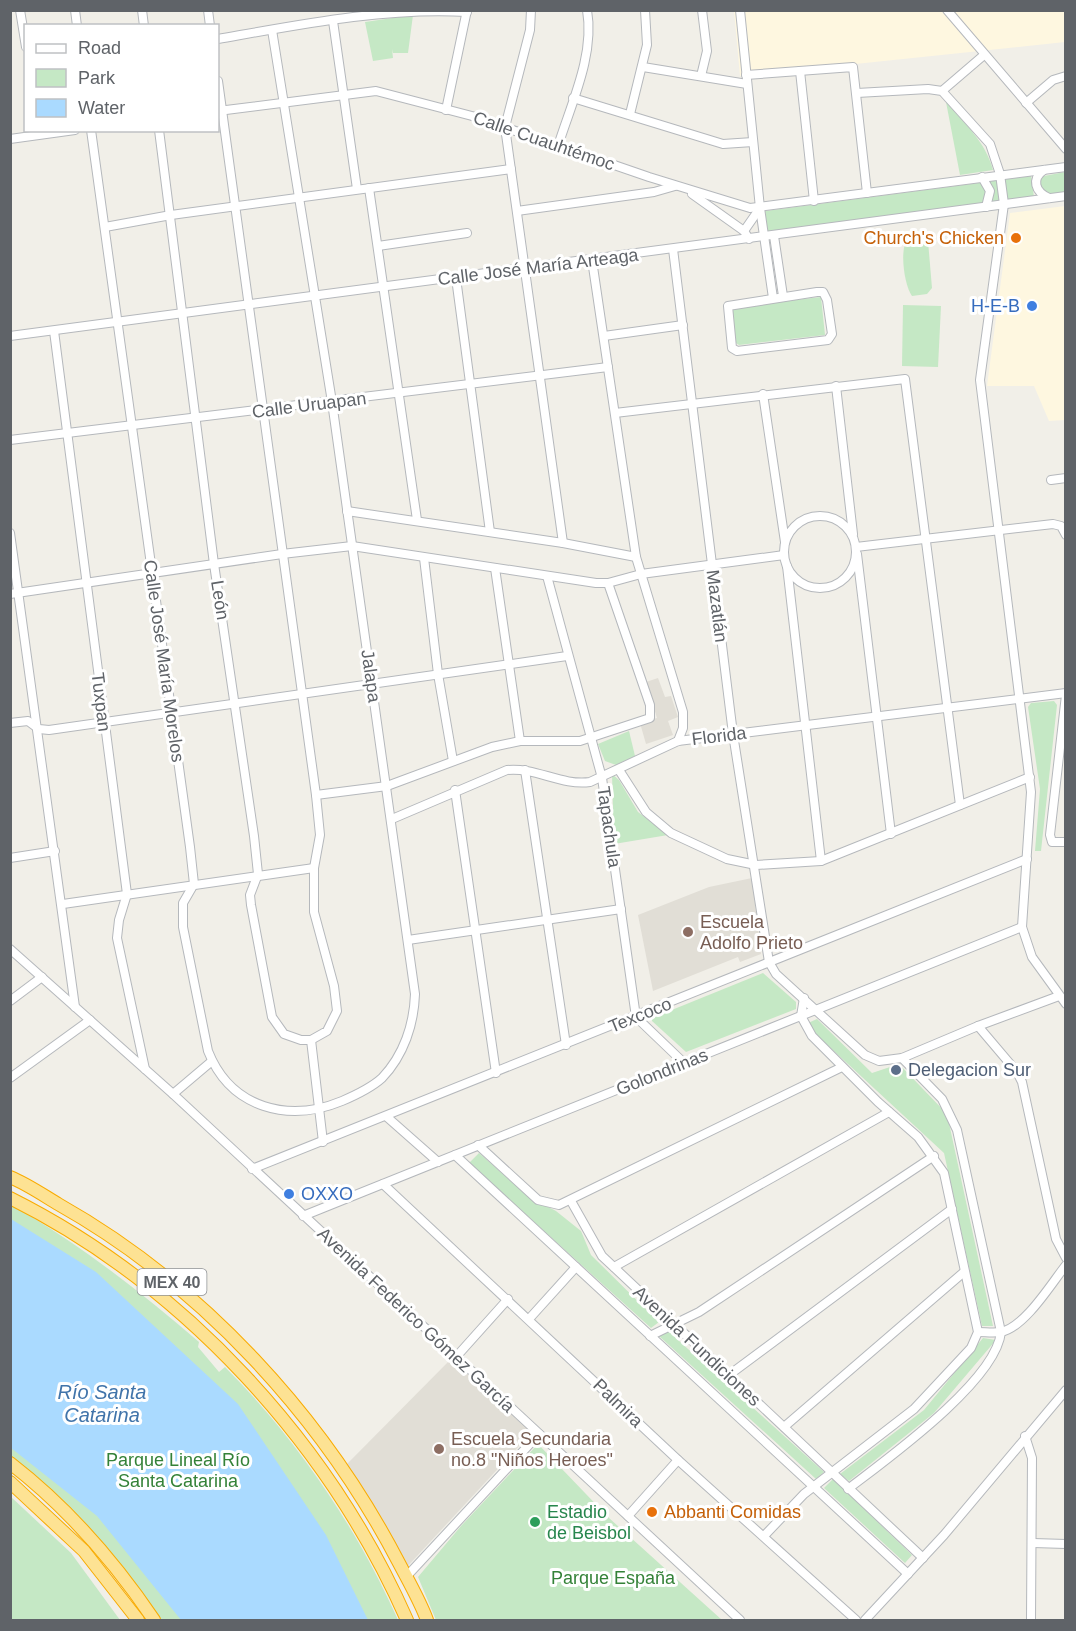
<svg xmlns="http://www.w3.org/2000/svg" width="1076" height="1631" font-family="Helvetica,sans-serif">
<rect width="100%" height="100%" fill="#f1efe8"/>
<g fill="#fef7e0">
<path d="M734,11H1065V42L740,76Z"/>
<path d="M1065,206V420L1049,421L1034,386H987L1010,213Z"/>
</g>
<g fill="#e1ded6">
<path d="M658,678L665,697L671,696L678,717L668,721L673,735L646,744L640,723L657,718L646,682Z"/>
<path d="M752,878L761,954L740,962L738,957L653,991L638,915L709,887Z"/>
<path d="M451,1359L532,1432L405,1569L345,1466Z"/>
</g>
<g fill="#c5e8c5">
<path d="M413,15L408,53H393L392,49L393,58L373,61L365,22Z"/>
<path d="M946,102C964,123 986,142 993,170L960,175Z"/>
<path d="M1065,172V193L1048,194L1040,186V180L1044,176Z"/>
<path d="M1031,176L1034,197L767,234L765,211Z"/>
<path d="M923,237L928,241L932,288L927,294L912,296C904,285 899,248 908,238Z"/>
<path d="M821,297L825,335L739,345L736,343L732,310L735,307Z"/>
<path d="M903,305L941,306L938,367L902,366Z"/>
<path d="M1054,701L1057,705L1041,851H1035L1040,789L1028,707L1031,703Z"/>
<path d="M629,731L635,756L616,765L605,761L598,744Z"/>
<path d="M612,774L619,780L638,812L668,835L614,844Z"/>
<path d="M763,973L796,1002V1009L686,1052L652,1021V1018Z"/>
<path d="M817,1019L872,1073L899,1064L947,1114L993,1326H982L944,1153L808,1027V1023Z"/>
<path d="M479,1153L529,1197L556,1211L581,1231L591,1255L659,1322L651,1328L469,1163Z"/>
<path d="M10,1204C79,1244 139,1290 199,1342L198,1347L219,1372L225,1367C297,1439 357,1528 398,1620H160L141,1592L32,1473L11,1456Z"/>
<path d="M667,1330L824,1472L816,1479L659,1336Z"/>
<path d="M983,1338L996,1340L934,1413L849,1481L840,1474L924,1410Z"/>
<path d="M538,1444L609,1518L722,1620H436L418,1577L461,1526Z"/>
<path d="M833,1479L912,1555L905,1563L824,1488Z"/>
<path d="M10,1496L71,1553L120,1620H11Z"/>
</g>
<path fill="#aadaff" d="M11,1219L96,1272L238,1404L326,1535L368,1620H181L97,1516L11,1448Z"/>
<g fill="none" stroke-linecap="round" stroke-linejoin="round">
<g stroke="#b5b8bc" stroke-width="10">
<g id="minor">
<path d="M20,10L26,47"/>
<path d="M75,10L77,26"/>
<path d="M142,10L144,26"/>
<path d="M208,10L210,26"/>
<path d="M531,10L530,30L505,127L563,543"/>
<path d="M740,10L760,208L773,298"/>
<path d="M947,10L1066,149"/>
<path d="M333,21L357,189"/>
<path d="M218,39C297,25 387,7 467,12"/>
<path d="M643,67L747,84"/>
<path d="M800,71L814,201"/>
<path d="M746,75L853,67L867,193"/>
<path d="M701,76L707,51L702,10"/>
<path d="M942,91L984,55"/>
<path d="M857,93L928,89L942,91L990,144L1000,174L1004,204L980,380L1031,792L1022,927L1032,957L1066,1004"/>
<path d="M573,98L723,144L753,142"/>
<path d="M1026,103L1053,80L1066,76"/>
<path d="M446,110L467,10"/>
<path d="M218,111L376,91L472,116L649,177L750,208L1066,167"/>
<path d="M630,114L647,45L645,10"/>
<path d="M91,130L190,847L194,884L183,903V927L208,1051C231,1109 289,1123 342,1101C356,1095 371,1088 382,1078C404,1055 414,1024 415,994L332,402L272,30"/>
<path d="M159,130L214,564L254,836L258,874L250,895L251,905L272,1017L284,1034L301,1040H311L327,1031L337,1011L334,986L314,912V868L320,835L316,795L218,81"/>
<path d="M10,139L75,130"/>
<path d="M558,146C571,104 595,55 587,10"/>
<path d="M1044,170C1031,179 1035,192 1049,198"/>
<path d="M982,177L990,191L986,207"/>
<path d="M369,188L417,520"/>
<path d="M692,194L744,231L749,239"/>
<path d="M517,211L654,192L675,186"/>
<path d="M105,227L171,215L511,169"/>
<path d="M744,231L760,208"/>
<path d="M774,236L783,296"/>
<path d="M378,246L467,233"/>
<path d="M673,249L733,734L769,962L776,974L865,1055L879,1061L902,1058L978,1026L1059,996"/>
<path d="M592,260L636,557L683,712V728L678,741"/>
<path d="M456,278L490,532"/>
<path d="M817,292H823L827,300L832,334L828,340L737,351L732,348L728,306Z"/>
<path d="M54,331L127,894L119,920L117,938L145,1069"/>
<path d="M10,336L1066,196"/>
<path d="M604,336L683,325"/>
<path d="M836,386L853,534"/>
<path d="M763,394L785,542"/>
<path d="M615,413L905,379L960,805"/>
<path d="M10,440L608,367"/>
<path d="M1051,480L1066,478"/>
<path d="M347,511L563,543L636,557"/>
<circle cx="820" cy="552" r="36"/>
<path d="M10,533L75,1007"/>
<path d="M856,547L1053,524L1061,526L1066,535"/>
<path d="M857,554L891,834"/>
<path d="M424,558L438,674L453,761"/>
<path d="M787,566L821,861"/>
<path d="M495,568L520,741"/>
<path d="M547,576L602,778L636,1017L684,1063"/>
<path d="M10,594L282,554L352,546L596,583H608L641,574L784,555"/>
<path d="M1066,695L1050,835L1052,842H1066"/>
<path d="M10,723L28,721L39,729L49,730L567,656"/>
<path d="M525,770L566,1045"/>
<path d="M619,770L646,812L671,833L727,859L756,865L821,861L1030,777"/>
<path d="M455,790L496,1073"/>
<path d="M316,795L387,786L492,747L520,741H580L650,718V705L608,583"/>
<path d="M392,819L507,770C536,767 561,786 590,782L678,741L1066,693"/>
<path d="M10,858L55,851"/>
<path d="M63,904L314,868"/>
<path d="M408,940L621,909"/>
<path d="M10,949L173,1094L740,1620"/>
<path d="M10,1001L42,977"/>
<path d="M978,1026L1017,1072L1022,1082L1056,1239L1066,1258"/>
<path d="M311,1040L323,1142"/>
<path d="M10,1078L90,1020"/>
<path d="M173,1094L212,1061"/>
<path d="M387,1117L438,1162"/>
<path d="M478,1145L538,1200L559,1205L842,1067"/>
<path d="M455,1155L908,1574"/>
<path d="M252,1169L1027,859"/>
<path d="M383,1184L678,1460L856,1620"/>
<path d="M571,1201L602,1256L923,1558"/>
<path d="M303,1216L1022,927"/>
<path d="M614,1267L889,1112"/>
<path d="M529,1319L576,1267"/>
<path d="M978,1332C985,1332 994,1333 1001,1332C1025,1327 1051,1284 1066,1265"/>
<path d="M650,1336L699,1312L934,1156"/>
<path d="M456,1357L508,1299"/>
<path d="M729,1375L952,1209"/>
<path d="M784,1427L964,1272"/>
<path d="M1025,1436L1032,1458L1031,1620"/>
<path d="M848,1489C887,1459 996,1381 1001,1332L957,1130L942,1099L902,1058"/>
<path d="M628,1516L678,1460"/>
<path d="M764,1536L804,1494L914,1409L971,1348L978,1332L944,1173L918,1137L878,1102L812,1036L801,1016L804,998"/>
<path d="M1033,1543L1066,1544"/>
<path d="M406,1577L539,1434"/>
<path d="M865,1620L944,1535L1066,1390"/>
</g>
</g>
<g stroke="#f9ab00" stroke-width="14">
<g id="highway">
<path d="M10,1177C27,1184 43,1195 58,1204C202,1285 323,1417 399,1563C409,1582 420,1601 427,1620"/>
<path d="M10,1198C184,1285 329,1443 407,1620"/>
<path d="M10,1463C67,1507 114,1561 154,1620"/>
<path d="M10,1482L84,1551L138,1620"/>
</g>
</g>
<use href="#minor" stroke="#fff" stroke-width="8"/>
<use href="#highway" stroke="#fde293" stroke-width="12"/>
</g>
<g fill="#e8710a" stroke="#fff" stroke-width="2">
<circle cx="1016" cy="238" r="6"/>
<circle cx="652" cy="1512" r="6"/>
</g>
<g fill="#3f7fe0" stroke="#fff" stroke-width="2">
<circle cx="1032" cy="306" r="6"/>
<circle cx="289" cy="1194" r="6"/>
</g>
<g fill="#8d6e63" stroke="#fff" stroke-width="2">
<circle cx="688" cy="932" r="6"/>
<circle cx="439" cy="1449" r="6"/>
</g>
<circle fill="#5c6f8a" stroke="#fff" stroke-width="2" cx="896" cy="1070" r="6"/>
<circle fill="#2e9e5b" stroke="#fff" stroke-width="2" cx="535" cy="1522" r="6"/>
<g text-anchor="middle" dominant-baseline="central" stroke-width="6" stroke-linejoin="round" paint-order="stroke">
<rect fill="#fff" stroke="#8f9295" stroke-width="1.5" x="137.5" y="1269" width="69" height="26" rx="4.5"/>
<g font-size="16" font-weight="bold" fill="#5f6368">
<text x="172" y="1282">MEX 40</text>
</g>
<g font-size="18" fill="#5f6368" stroke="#fff">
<text transform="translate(544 141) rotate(19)">Calle Cuauhtémoc</text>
<text transform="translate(538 267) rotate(-7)">Calle José María Arteaga</text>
<text transform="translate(309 405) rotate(-7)">Calle Uruapan</text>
<text transform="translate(220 600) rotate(81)">León</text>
<text transform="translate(717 606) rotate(83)">Mazatlán</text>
<text transform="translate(164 661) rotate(82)">Calle José María Morelos</text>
<text transform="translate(371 676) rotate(82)">Jalapa</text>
<text transform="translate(101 702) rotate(83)">Tuxpan</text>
<text transform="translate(719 736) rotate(-7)">Florida</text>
<text transform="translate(609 827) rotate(82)">Tapachula</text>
<text transform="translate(640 1015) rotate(-22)">Texcoco</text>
<text transform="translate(662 1072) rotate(-22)">Golondrinas</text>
<text transform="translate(416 1320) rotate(43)">Avenida Federico Gómez García</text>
<text transform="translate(697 1346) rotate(43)">Avenida Fundiciones</text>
<text transform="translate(618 1403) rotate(44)">Palmira</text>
</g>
<g font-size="18" fill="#c56008" stroke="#fff" text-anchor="end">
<text x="1004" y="238">Church's Chicken</text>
<text x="664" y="1512" text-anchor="start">Abbanti Comidas</text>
</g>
<g font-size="18" fill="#366cbe" stroke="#fff" text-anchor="end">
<text x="1020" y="306">H-E-B</text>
<text x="301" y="1194" text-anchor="start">OXXO</text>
</g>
<g font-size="18" fill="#785e54" stroke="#fff" text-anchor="start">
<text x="700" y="922">Escuela<tspan x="700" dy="21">Adolfo Prieto</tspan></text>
<text x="451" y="1439">Escuela Secundaria<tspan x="451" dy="21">no.8 "Niños Heroes"</tspan></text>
</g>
<g font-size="18" fill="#4e5e75" stroke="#fff" text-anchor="start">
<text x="908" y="1070">Delegacion Sur</text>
</g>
<g font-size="18" fill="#348238" stroke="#fff">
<text x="178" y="1460">Parque Lineal Río<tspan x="178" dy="21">Santa Catarina</tspan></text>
<text x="613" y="1578">Parque España</text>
</g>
<g font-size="18" fill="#27864d" stroke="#fff" text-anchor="start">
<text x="547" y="1512">Estadio<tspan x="547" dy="21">de Beisbol</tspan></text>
</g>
<g font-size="20" font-style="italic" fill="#4174aa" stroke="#fff">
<text x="102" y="1392">Río Santa<tspan x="102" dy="23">Catarina</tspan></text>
</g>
</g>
<rect width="1076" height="1631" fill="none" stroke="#5f6368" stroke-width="24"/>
<rect x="24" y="24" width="195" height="108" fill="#ffffff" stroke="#bfc1c3" stroke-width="1.5"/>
<rect x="36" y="44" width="30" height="9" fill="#ffffff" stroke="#bfc1c3" stroke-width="1.5"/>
<text x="78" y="54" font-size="18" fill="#5f6368">Road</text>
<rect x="36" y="69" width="30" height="18" fill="#c5e8c5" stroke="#bfc1c3" stroke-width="1.5"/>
<text x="78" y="84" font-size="18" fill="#5f6368">Park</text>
<rect x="36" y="99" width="30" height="18" fill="#aadaff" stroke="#bfc1c3" stroke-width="1.5"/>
<text x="78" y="114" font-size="18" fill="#5f6368">Water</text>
</svg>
